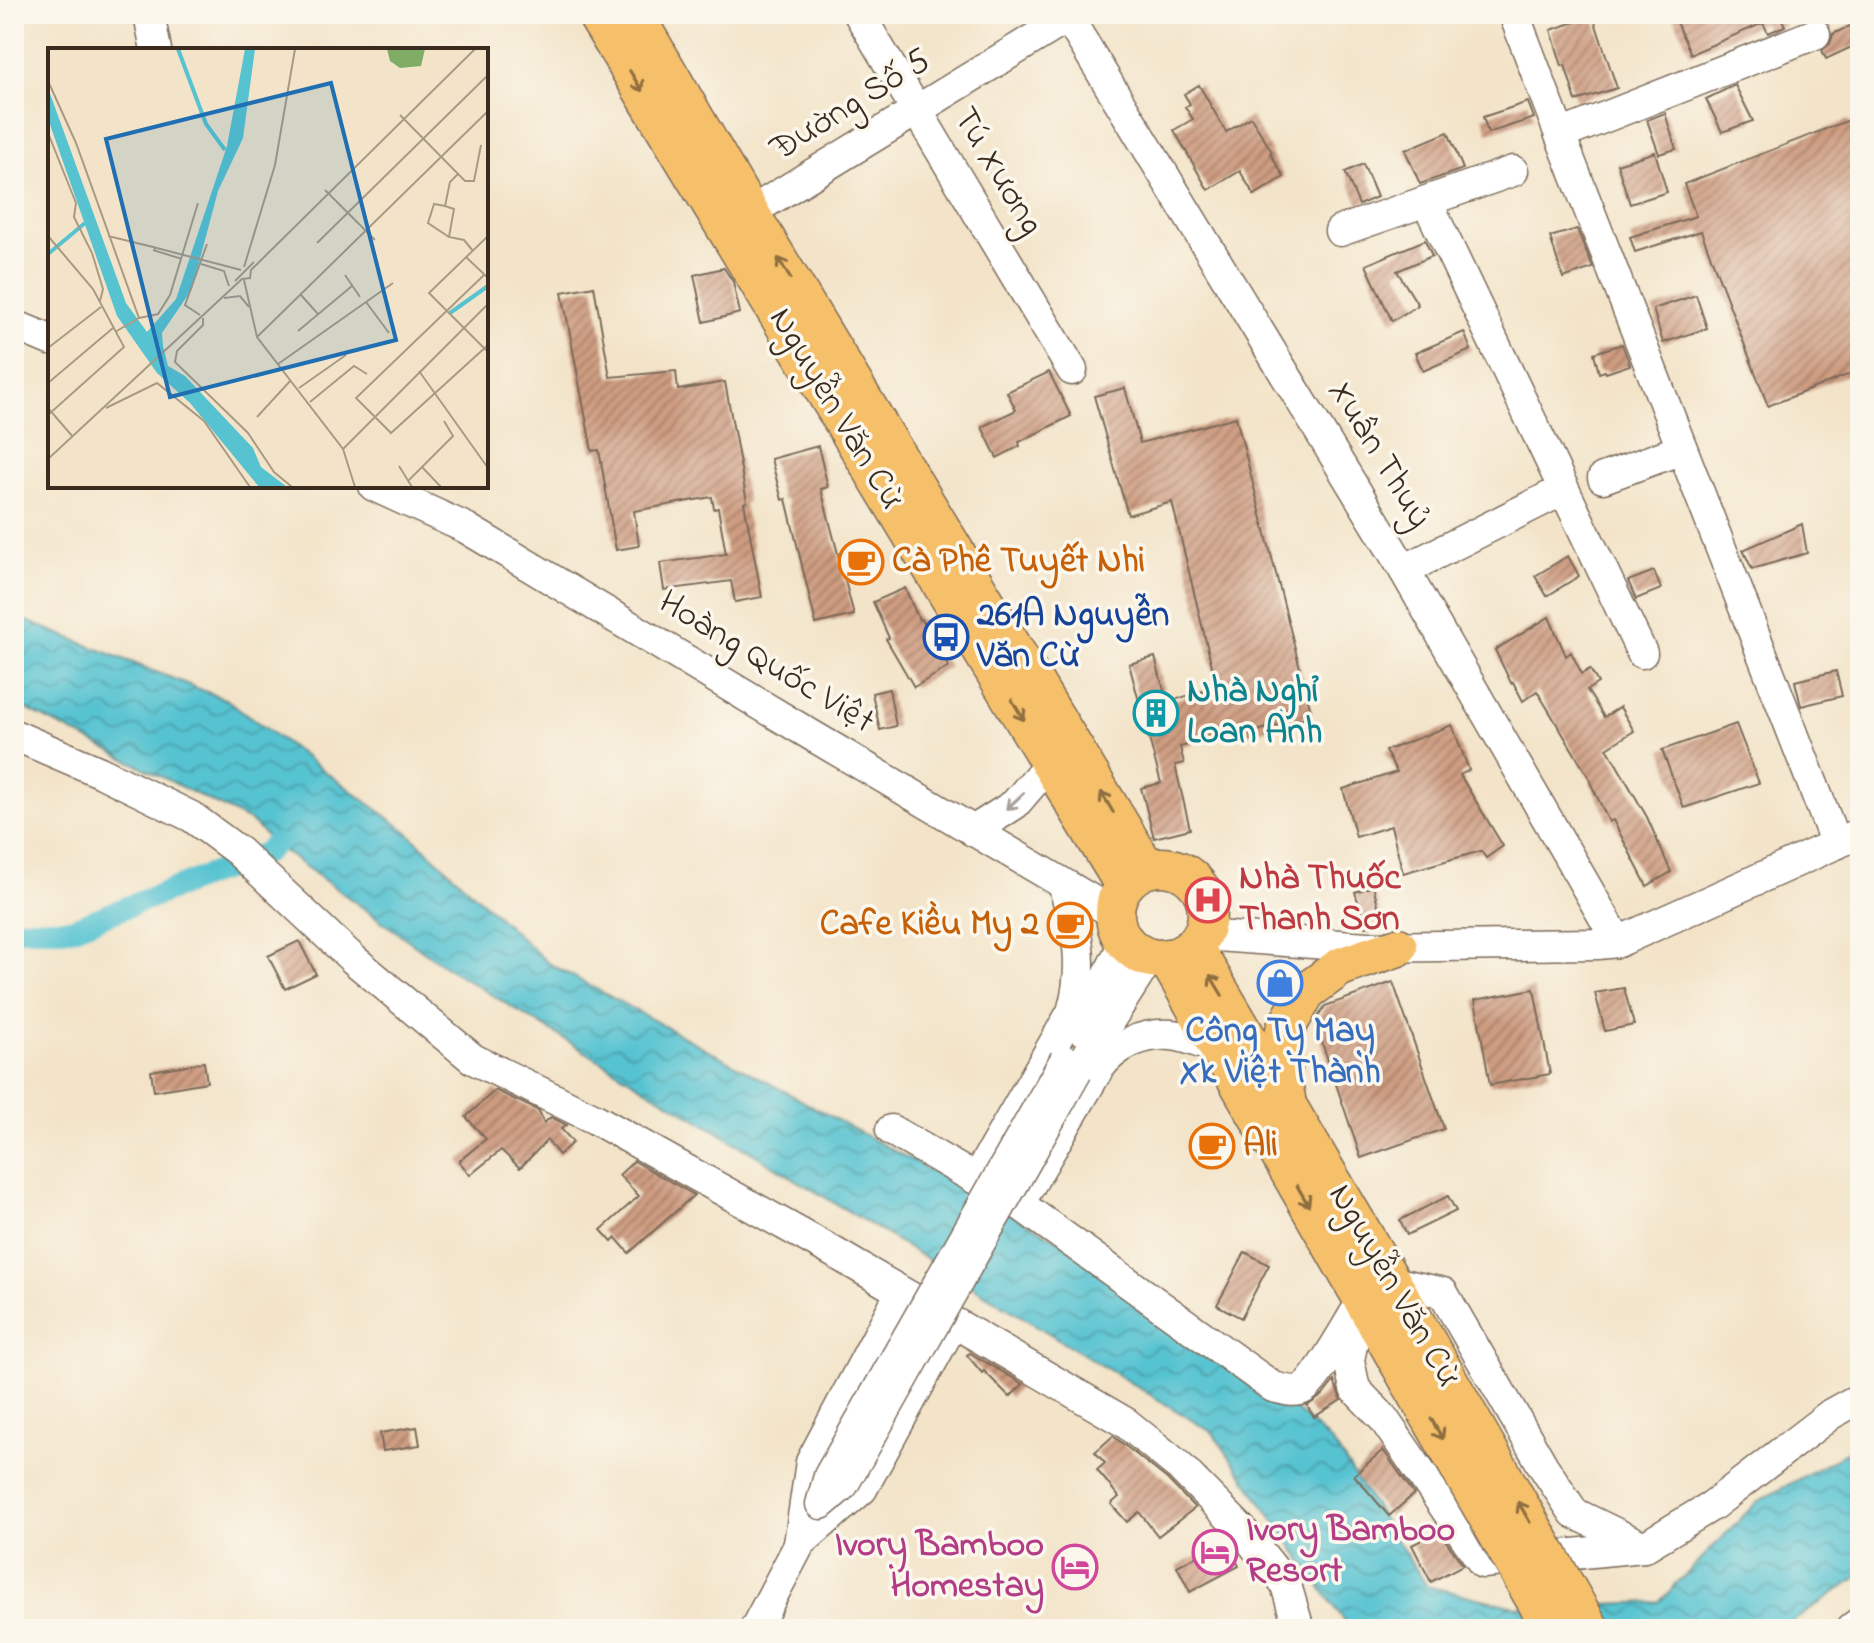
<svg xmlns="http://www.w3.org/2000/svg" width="1874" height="1643" font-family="'Indie Flower',sans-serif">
<defs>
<pattern id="water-waves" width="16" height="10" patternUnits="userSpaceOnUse" patternTransform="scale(2)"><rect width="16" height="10" fill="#57c3d1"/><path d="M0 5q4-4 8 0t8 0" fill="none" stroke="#499fa9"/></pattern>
<pattern id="building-hatch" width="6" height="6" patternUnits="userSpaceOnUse" patternTransform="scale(2)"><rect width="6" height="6" fill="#ce9c81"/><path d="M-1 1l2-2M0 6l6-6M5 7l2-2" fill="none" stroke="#a87f69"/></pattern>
</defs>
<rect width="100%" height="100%" fill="#fbf7ec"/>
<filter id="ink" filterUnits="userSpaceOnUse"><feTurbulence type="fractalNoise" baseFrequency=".0125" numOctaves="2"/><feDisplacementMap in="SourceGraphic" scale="16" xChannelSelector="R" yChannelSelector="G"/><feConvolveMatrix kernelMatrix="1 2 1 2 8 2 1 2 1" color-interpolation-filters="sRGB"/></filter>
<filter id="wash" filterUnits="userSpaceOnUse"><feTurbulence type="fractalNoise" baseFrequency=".006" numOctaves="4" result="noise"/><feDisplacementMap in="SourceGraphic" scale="32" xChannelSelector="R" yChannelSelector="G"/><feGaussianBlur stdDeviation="1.8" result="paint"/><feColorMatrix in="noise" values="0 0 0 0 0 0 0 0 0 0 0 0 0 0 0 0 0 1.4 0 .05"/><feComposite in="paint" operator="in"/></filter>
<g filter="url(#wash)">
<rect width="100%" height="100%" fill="#f3e4c9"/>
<path fill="url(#water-waves)" stroke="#497678" stroke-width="2" d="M14,616L227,700L405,830L548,963L1178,1305L1333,1443L1427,1586L1516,1607L1659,1602L1757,1502L1860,1445V1575L1782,1629H1350L1213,1433L446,967L275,845L252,822L14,703Z"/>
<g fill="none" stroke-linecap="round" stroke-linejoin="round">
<path stroke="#57c3d1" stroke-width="22" d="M14,929H71L265,853L275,844"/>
</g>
<g id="blocks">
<g fill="url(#building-hatch)">
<path d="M1672,14H1783L1780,15L1785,26L1768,33L1763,23L1691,54Z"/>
<path d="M1593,16L1617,88L1576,101L1565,65L1562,66L1551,30Z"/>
<path d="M1860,21V43L1826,59L1822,50L1830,44L1833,34Z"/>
<path d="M1199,85L1226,132L1251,117L1272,152L1270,153L1284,177L1254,195L1240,171L1208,190L1174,130L1193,119L1185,107L1190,104L1184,94Z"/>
<path d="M1735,85L1753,121L1722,132L1706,99Z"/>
<path d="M1528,102L1534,118L1488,133L1483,117Z"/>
<path d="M1665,113L1676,149L1659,154L1647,120Z"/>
<path d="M1849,120L1860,150V370L1768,406L1701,231L1635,252L1630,237L1696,216L1684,184Z"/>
<path d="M1448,132L1463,169L1420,184L1405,150Z"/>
<path d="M1655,152L1667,192L1630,204L1617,164Z"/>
<path d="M1363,164L1377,197L1359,205L1345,172Z"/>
<path d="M1577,229L1593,268L1563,278L1550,237Z"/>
<path d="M1425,240L1432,256L1397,271L1418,305L1392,321L1366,265Z"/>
<path d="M724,268L733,282L740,313L704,322L694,275Z"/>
<path d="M594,286L610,377L676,371L678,390L725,382L747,502L744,503L762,597L735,602L731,581L664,590L660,563L726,554L718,508L714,509L712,497L634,511L639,546L616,550L599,450L592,451L562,292Z"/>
<path d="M1696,295L1707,328L1663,343L1653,309Z"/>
<path d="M1464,332L1471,350L1423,371L1415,353Z"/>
<path d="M1622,344L1630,365L1606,373L1605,371L1599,373L1594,353Z"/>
<path d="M1049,372L1071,416L1019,442L1020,446L997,458L982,427L1016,410L1007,392Z"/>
<path d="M1125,388L1140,443L1236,417L1312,715L1230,739L1228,733L1180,747L1184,763L1175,765L1190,829L1154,838L1141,788L1161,783L1129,664L1155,657L1167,702L1217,687L1172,502L1128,515L1094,396Z"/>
<path d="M818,446L828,487L821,489L854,615L816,624L786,499L782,500L771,459Z"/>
<path d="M1802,524L1807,553L1752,569L1743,550Z"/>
<path d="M1568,556L1579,576L1547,596L1535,576Z"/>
<path d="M1654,571L1661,589L1636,599L1628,581Z"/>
<path d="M905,588L919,620L921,619L949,667L914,687L886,639L889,638L873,602Z"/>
<path d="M1549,617L1566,656L1571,652L1582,674L1590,669L1598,683L1587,690L1604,717L1620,707L1634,731L1607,748L1647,817L1671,872L1647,886L1613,820L1609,822L1590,782L1591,781L1537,691L1523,701L1513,682L1511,683L1495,650Z"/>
<path d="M1836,671L1842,696L1801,706L1795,681Z"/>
<path d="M889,689L896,726L880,730L872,693Z"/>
<path d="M1736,724L1759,783L1684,808L1662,750Z"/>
<path d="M1452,725L1469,770L1460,775L1503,846L1486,858L1481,851L1403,873L1391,826L1356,837L1343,789L1397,772L1385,751Z"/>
<path d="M1373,886L1383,923L1366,927L1355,892Z"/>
<path d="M299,941L316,974L285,989L268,956Z"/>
<path d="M1393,982L1444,1129L1361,1158L1315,1022L1325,1006Z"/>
<path d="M1624,988L1634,1025L1605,1031L1595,993Z"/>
<path d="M1534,989L1550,1074L1490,1085L1475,1000Z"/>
<path d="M204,1062L207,1082L154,1091L151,1071Z"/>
<path d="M495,1090L539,1111L544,1123L551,1117L567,1125L561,1129L573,1142L559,1155L547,1140L520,1168L501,1150L470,1175L459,1161L486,1139L466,1117Z"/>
<path d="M634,1161L694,1195L629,1253L616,1238L612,1242L601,1230L639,1196L619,1175Z"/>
<path d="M1448,1196L1456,1211L1407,1235L1400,1220Z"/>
<path d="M1245,1252L1269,1265L1241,1318L1217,1305Z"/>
<path d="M970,1353L1023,1384L1010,1397L984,1371L982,1373L967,1355Z"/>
<path d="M1334,1381L1341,1400L1314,1417L1307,1406L1323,1395Z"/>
<path d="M417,1427L420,1445L383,1451L380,1433Z"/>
<path d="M1113,1436L1167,1479L1195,1508L1158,1536L1139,1512L1127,1522L1111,1504L1119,1497L1097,1470L1105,1463L1095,1452Z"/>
<path d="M1383,1450L1414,1494L1389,1516L1354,1475Z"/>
<path d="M1439,1531L1463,1565L1431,1582L1412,1545Z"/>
<path d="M1226,1541L1239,1566L1190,1592L1177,1566Z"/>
</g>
</g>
</g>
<g filter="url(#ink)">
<use href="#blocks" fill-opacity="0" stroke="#7b6b5a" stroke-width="2"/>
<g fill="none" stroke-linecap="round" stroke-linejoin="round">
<g stroke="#7b6b5a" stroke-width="33">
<g id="minor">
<path d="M149,14L156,50"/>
<path d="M859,14L1072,370"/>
<path d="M1066,14L1404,570L1618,942"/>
<path d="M1514,14L1560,135L1836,844"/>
<path d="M1560,135L1815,34"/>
<path d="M1427,202L1642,653"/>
<path d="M731,224L1074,14"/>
<path d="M1340,231L1513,171"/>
<path d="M14,325L50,340"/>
<path d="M1603,478L1682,449"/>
<path d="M374,486L466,528L806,732L1115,914"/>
<path d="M1404,570L1563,490"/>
<path d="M14,735L100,772L192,817L238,851L353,959L473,1059L595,1119L828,1249L1126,1423L1179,1466L1242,1530L1286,1585L1299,1629"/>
<path d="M973,831L1015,804L1050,763"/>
<path d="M1203,935L1367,947L1598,944L1618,942L1860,833"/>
<path d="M1081,1029L1125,941"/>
<path d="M1078,1070L1150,957"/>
<path d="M891,1130L1019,1204L1273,1387C1283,1389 1295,1394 1304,1388C1319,1378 1351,1318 1363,1300"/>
<path d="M976,1179L1072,1012C1086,964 1077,929 1063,884"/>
<path d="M1019,1204L1099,1068C1116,1045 1143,1033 1171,1035C1188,1036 1204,1045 1219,1050"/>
<path d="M1392,1282L1443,1293L1543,1466L1574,1513L1644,1547L1713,1505L1831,1414L1860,1398"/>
<path d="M1357,1321L1349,1360L1355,1389L1383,1418L1483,1563L1643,1547"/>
<path d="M799,1544L811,1462L901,1292"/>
<path d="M799,1544L862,1489L953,1323"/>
<path d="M755,1629L808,1528"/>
<path d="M1851,1629L1860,1622"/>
</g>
</g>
<g stroke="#7b6b5a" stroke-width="41">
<g id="major">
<path d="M596,14L1124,885"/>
<path d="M634,14L750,213L1147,869"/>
<circle cx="1161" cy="913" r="46"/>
<path d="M1193,946L1427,1342"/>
<path d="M1167,958L1398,1361"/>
<path d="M1286,1098L1282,1080L1285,1030L1306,992L1340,967L1398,947"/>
</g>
</g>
<use href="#minor" stroke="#fff" stroke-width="30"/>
<use href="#major" stroke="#f6c06b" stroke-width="38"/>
<g stroke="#7b6b5a" stroke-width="33" stroke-linecap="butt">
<path id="minor-bridge" d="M1065,1060L829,1476L821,1504L843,1485L1077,1071"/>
</g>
<g stroke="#7b6b5a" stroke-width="41" stroke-linecap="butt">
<g id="major-bridge">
<path d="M1427,1342L1590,1629"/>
<path d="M1398,1361L1552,1629"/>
</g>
</g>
<use href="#minor-bridge" stroke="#fff" stroke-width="30"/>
<use href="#major-bridge" stroke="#f6c06b" stroke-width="38"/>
</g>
<defs><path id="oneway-shaft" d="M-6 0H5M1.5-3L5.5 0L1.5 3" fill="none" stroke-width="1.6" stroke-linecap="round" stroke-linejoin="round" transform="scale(2)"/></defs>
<g stroke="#8f6e41">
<use href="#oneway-shaft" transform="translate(636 81) rotate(59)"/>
<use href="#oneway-shaft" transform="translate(784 268) rotate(-121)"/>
<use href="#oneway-shaft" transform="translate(1018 710) rotate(59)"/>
<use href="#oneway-shaft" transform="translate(1107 802) rotate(-121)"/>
<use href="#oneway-shaft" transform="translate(1216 985) rotate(-121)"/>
<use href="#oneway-shaft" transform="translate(1303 1196) rotate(60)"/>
<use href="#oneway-shaft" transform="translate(1437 1429) rotate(60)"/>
<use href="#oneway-shaft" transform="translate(1524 1512) rotate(-120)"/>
</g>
<use stroke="#a79f9a" href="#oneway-shaft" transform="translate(1015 801) rotate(137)"/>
</g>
<defs>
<g id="cafe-ring" transform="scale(2.3)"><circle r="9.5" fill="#fbf7ec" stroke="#e8710a" stroke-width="1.5"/><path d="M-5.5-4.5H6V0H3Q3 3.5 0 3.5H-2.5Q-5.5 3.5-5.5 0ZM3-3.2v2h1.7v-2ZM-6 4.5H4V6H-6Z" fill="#e8710a"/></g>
<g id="bus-ring" transform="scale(2.3)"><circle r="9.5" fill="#fbf7ec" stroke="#1a4fb4" stroke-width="1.5"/><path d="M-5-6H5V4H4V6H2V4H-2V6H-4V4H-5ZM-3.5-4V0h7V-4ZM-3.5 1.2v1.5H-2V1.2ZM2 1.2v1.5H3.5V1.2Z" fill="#1a4fb4"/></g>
<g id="building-ring" transform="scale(2.3)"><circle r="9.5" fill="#fbf7ec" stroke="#0f9aa8" stroke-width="1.5"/><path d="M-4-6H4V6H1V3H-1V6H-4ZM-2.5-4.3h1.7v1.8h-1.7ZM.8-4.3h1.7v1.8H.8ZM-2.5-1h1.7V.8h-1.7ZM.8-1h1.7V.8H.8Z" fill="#0f9aa8"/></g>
<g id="hospital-ring" transform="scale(2.3)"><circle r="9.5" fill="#fbf7ec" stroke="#e0444e" stroke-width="1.5"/><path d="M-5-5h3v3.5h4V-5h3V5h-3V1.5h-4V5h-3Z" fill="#e0444e"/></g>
<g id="shop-ring" transform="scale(2.3)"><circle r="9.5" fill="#fbf7ec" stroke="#3f7fe0" stroke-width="1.5"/><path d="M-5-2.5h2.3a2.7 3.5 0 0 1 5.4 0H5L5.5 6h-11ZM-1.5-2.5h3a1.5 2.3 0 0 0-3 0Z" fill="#3f7fe0"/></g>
<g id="hotel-ring" transform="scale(2.3)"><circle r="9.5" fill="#fbf7ec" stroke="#d1479c" stroke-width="1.5"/><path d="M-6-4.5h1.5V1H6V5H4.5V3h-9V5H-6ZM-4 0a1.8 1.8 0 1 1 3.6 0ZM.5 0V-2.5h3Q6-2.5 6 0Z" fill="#d1479c"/></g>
</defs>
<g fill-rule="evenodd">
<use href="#cafe-ring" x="861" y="562"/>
<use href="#bus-ring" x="946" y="637"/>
<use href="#building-ring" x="1156" y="713"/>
<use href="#hospital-ring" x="1208" y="900"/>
<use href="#cafe-ring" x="1070" y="925"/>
<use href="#shop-ring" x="1280" y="983"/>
<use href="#cafe-ring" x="1212" y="1146"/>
<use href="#hotel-ring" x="1215" y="1552"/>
<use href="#hotel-ring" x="1075" y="1567"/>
</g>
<g text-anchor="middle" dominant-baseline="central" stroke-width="7" stroke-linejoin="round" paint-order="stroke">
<g font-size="36" fill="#3b2a1e" stroke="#fbf7ec">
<text transform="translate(851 106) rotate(-32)">Đường Số 5</text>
<text transform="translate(997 172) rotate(59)">Tú Xương</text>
<text transform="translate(835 409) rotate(59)">Nguyễn Văn Cừ</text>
<text transform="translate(1379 455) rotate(59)">Xuân Thuỷ</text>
<text transform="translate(766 663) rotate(31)">Hoàng Quốc Việt</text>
<text transform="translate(1393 1286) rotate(60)">Nguyễn Văn Cừ</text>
</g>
<g font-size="36" font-weight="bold" fill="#c56008" stroke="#fbf7ec" text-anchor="start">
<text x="892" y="562">Cà Phê Tuyết Nhi</text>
<text x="1039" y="925" text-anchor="end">Cafe Kiều My 2</text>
<text x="1243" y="1146">Ali</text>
</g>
<g font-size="36" font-weight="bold" fill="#164399" stroke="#fbf7ec" text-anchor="start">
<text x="977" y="616">261A Nguyễn<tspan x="977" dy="41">Văn Cừ</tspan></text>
</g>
<g font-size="36" font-weight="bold" fill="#0d838f" stroke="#fbf7ec" text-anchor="start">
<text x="1187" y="692">Nhà Nghỉ<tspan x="1187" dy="41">Loan Anh</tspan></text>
</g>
<g font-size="36" font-weight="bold" fill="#be3a42" stroke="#fbf7ec" text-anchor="start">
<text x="1239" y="879">Nhà Thuốc<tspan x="1239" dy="41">Thanh Sơn</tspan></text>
</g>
<g font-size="36" font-weight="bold" fill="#366cbe" stroke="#fbf7ec">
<text x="1280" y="1032">Công Ty May<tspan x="1280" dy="41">Xk Việt Thành</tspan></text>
</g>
<g font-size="36" font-weight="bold" fill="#b23c85" stroke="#fbf7ec" text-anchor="start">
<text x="1246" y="1531">Ivory Bamboo<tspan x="1246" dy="41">Resort</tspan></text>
<text x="1044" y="1546" text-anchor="end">Ivory Bamboo<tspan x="1044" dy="41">Homestay</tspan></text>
</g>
</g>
<g transform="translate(48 48)">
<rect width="440" height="440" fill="#f3e4c9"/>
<path d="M339,1H377L373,18L352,20L342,13Z" fill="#7fad66"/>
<path d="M197,1H207L195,90L170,143L144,241L114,285L115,298L120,318L137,328L205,400L213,419L239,439H211L142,355L109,325L69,268L0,71V40L78,255L99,284L128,251L179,98Z" fill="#57c3d1"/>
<path fill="none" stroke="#57c3d1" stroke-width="4" d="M130,1L158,76L177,102M0,206L37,175M402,265L440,238"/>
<path fill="none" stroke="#a99a85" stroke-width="2" d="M0,33L28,95L91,270L110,266L122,247L150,155M352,67L417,133H426L433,97M0,85L28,155L26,169L44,205L55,241L52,253M410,126L402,134L397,158L406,161L401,189L416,192L425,203M277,142L327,192M397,158L386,156L380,175L401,189M0,188L45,241L76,299L0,367M60,188L105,199M440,188L381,245L440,304M269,195L440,27M108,201L105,199L193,222M105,202L134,211M418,209L440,230M153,216L176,223L181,238M196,219L227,117L247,1M297,227L312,249M436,227L308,350L343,385L440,297M196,232L209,289L295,401L307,439M187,233L206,214M253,247L270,266M176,250L192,248L201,259M318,254L341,285M152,267L137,257L159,196M155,270V277L129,303L127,314L200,385L226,424L244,439M250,283L304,238M67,284L91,270M209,289L440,63M0,300L53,259M230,316L345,235M371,323L440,420M0,335L65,280M251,340L298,307M262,354L306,318L319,326M0,360L25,389M58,360L109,335L156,373L202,439M209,369L243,332M295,401L440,256M0,411L194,231L202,230L203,222L427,1M351,418L364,439M374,419L393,439M360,433L405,388L396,373"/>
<path fill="#1f6fb2" fill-opacity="0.15" stroke="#1f6fb2" stroke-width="4" d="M283,35L348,292L122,349L58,91Z"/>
<rect width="440" height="440" fill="none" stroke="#3b2a1e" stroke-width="4"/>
</g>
<rect width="1874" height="1643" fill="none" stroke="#fbf7ec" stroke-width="48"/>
</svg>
